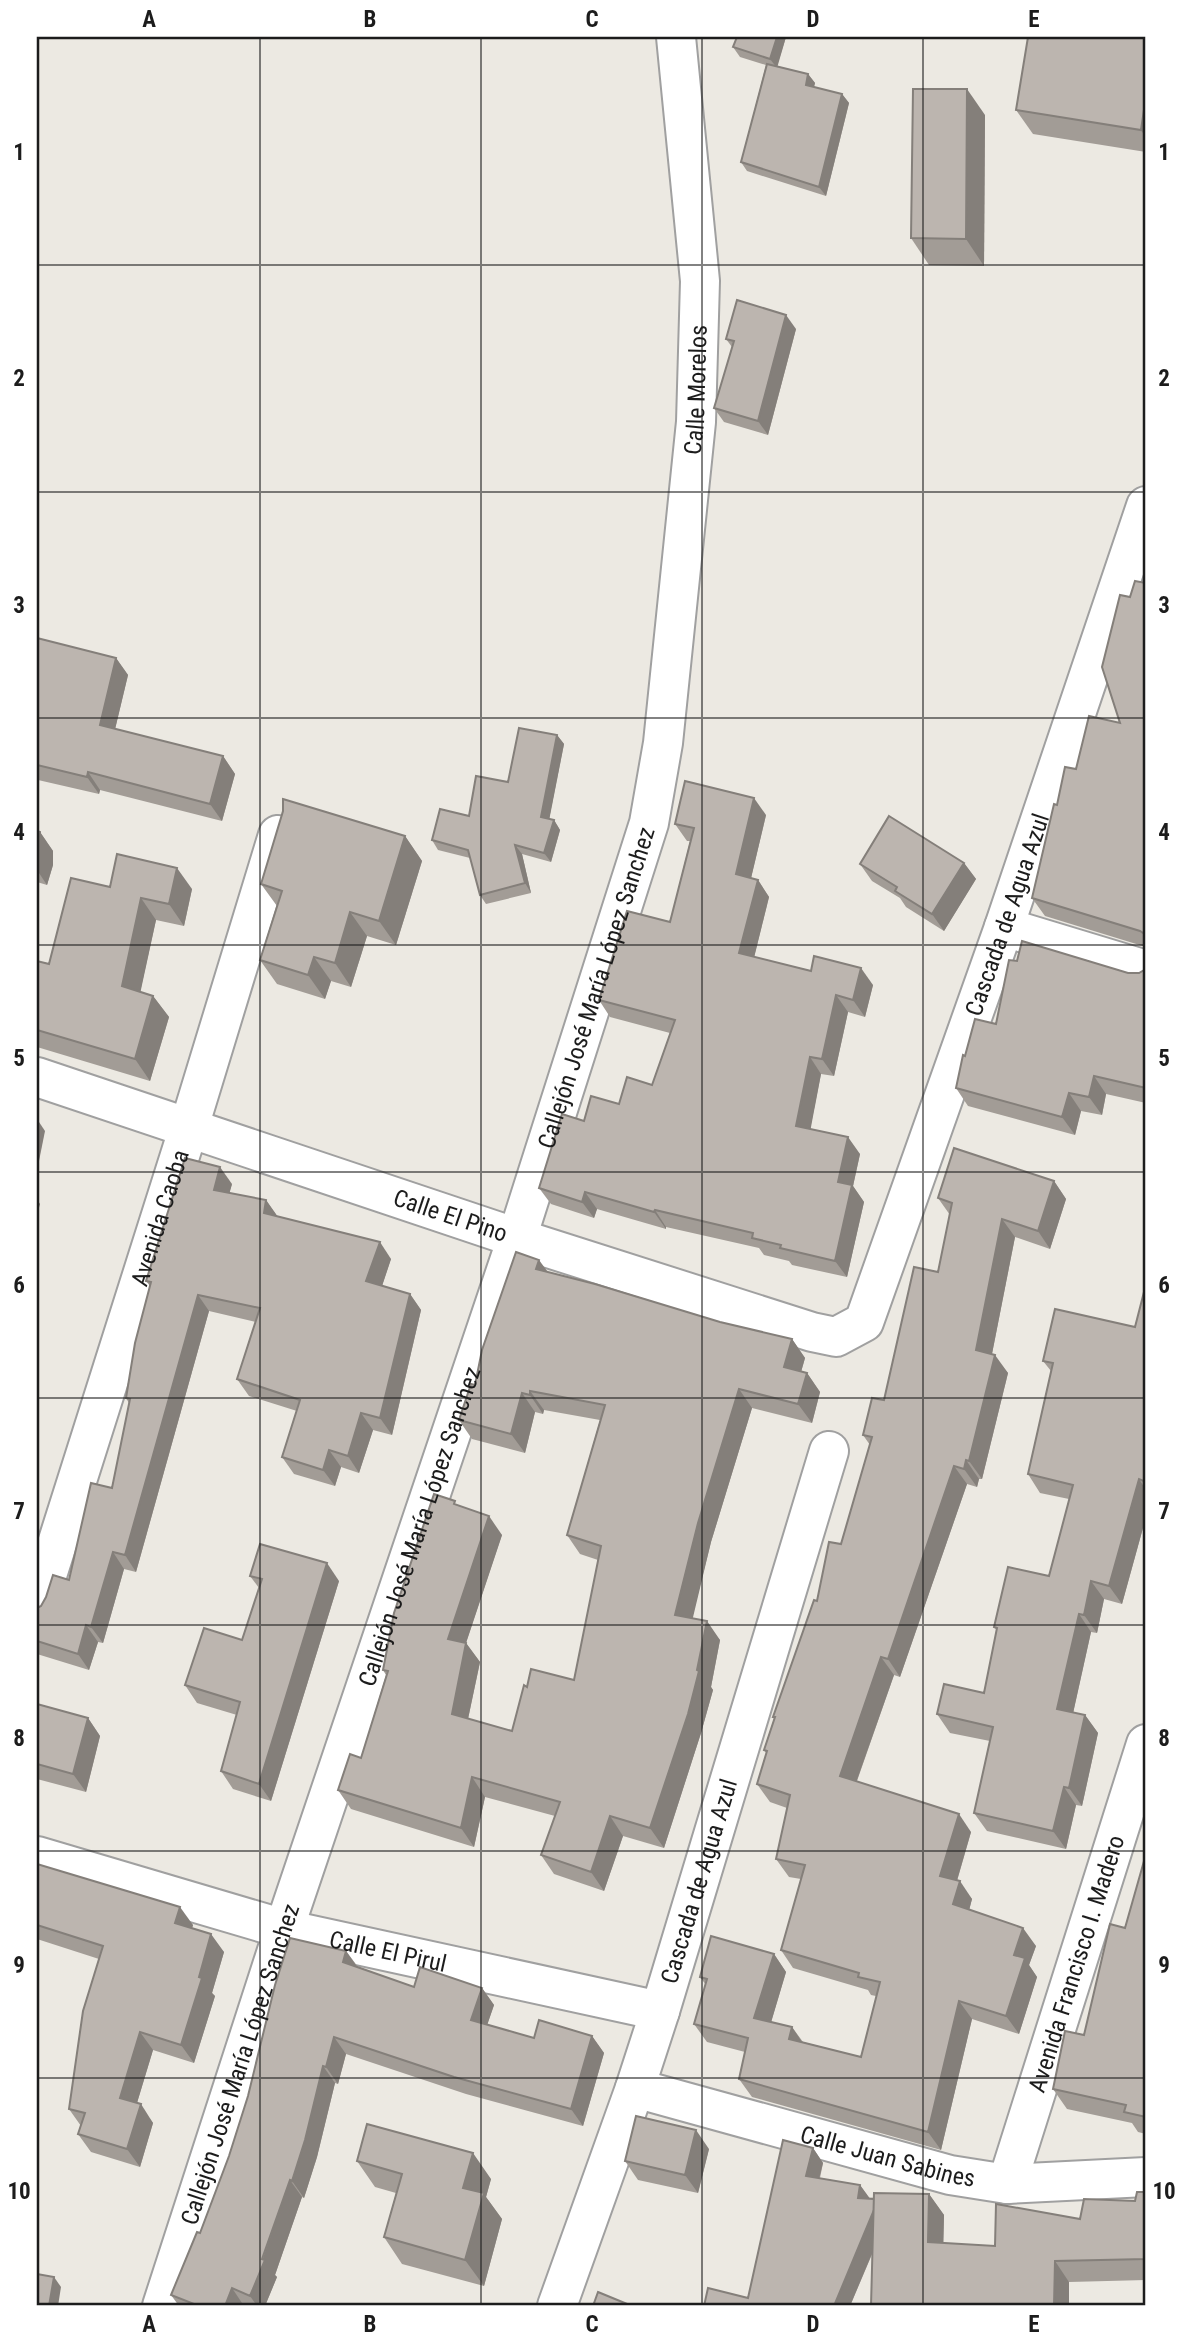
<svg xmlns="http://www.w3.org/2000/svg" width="1183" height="2343" font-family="'Roboto Condensed',sans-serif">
<rect width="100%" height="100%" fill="#ece9e2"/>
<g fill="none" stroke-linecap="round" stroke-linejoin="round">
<g stroke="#a0a0a0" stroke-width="42">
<g id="minor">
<path d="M1004,927L1146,970"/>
<path id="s1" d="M37,1077L517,1238L812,1332L836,1337L864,1322L1004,927L1146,506"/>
<path id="s2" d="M37,1607L189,1127L278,835"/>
<path id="s3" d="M37,1856L284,1929L660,2011"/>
<path id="s4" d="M635,2088L950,2175L1007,2184L1146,2177"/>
<path id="s5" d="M1007,2184L1146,1744"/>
<path id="s6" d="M162,2306L284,1929L517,1238L649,823L663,743L696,422L700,281L676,37"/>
<path id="s7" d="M557,2306L635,2088L660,2011L829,1451"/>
</g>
</g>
<use href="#minor" stroke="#fff" stroke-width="38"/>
</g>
<g fill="#a29c96">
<path d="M786,37L777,66L808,74L815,83L814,87L842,94L849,103L826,196L747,171L741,162L766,65L740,57L733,47Z"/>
<path d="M1146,37V152L1033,134L1016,110Z"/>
<path d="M985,115L984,266L929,265L911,238Z"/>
<path d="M796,329L768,435L724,422L714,408L732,347L726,339Z"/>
<path d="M1146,583V947L1045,916L1032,898L1057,805L1076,769L1120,723L1130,597Z"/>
<path d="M37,638L116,658L128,675L115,729L223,756L235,774L222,821L100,790L99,794L38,780L37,783Z"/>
<path d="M557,735L564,744L549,819L554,820L560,830L551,862L522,854L531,893L486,904L480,895L470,858L438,850L432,840L469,816Z"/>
<path d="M766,815L751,878L758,880L769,897L754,957L873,985L865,1017L848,1012L834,1076L821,1074L810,1129L860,1154L853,1186L864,1202L847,1277L792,1265L789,1261L764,1255L759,1248L666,1227V1229L597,1209L594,1218L551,1204L539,1188L584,1121L619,1104L652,1085L670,1033L610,1017L599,1000L670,922L690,841H687L675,824Z"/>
<path d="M37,831L40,832L53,851V865L47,885L37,882Z"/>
<path d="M405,836L422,861L396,945L367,936L351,987L331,981L325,999L277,984L260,960L277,906L261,884Z"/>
<path d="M964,863L976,879L944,931L906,907L900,898L872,881L860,864Z"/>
<path d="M110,887L192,889L184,926L156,920L140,992L153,996L169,1017L150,1081L37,1047V961L49,964Z"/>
<path d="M1017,961L1128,973H1139L1146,969V1103L1106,1094L1102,1115L1081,1111L1075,1135L968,1106L956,1088L965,1056L996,1024Z"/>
<path d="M1054,1181L1066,1199L1050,1249L1015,1237L992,1354L1008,1373L982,1479H979L977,1487L967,1484L900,1677L894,1675L857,1781L971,1832L957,1881L972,1899L969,1910L1036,1946L1029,1965L1037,1977L1019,2034L972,2019L941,2150L752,2097L739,2079L745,2052L707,2042L694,2024L706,1985L700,1977L774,1954L786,1972L771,2022L792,2027L803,2042L861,2057L876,1996L871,1995L868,1990L793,1968L781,1950L801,1879L789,1877L776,1859L787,1808L770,1802L757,1784L767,1754L764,1750L774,1719L773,1717L817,1601L841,1544L870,1445L863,1435L884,1400L938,1272L950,1215L938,1198Z"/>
<path d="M232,1184L229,1193L266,1200L277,1216L391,1259L382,1286L410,1294L421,1310L392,1435L373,1430L359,1473L341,1467L335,1486L294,1474L282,1457L297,1411L249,1396L237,1379L256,1322L209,1311L136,1572L124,1569L103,1643L98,1642L89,1670L37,1654V1608L41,1606L69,1580L112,1488L129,1403L126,1398L150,1286L146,1281Z"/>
<path d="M548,1272L720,1322L792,1339L805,1358L801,1372L807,1373L820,1392L812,1423L752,1408L711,1542L692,1618L720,1640L711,1687L713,1690L701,1733L664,1848L623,1836L604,1891L554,1874L541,1855L555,1816L485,1797L474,1847L351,1809L338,1790L361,1758L386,1675L383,1670L459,1506L502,1535L466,1643L480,1662L468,1719L512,1731L527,1687L574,1680L598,1560L580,1554L567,1535L600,1420L544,1410L543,1414L535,1412L525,1453L472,1439L459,1420L475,1385Z"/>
<path d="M1146,1284V1517L1122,1604L1104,1599L1097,1633L1091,1632L1073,1713L1085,1715L1098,1733L1082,1806L1076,1805L1066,1849L987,1831L974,1813L990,1741L950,1733L937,1714L984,1693L997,1630L994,1627L1049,1576L1069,1499L1040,1493L1028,1474L1051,1371L1043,1361L1135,1327Z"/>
<path d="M250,1576L339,1581L271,1801L233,1789L221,1771L237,1715L197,1703L185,1685L242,1640L259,1588Z"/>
<path d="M37,1704L88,1718L100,1736L86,1792L37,1779Z"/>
<path d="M1146,1854V2134L1138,2132L1132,2123L1067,2109L1053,2089L1084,2035L1125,1928Z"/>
<path d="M37,1864L193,1925L192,1928L224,1952L212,1993L215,1996L194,2063L153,2050L137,2103L153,2123L140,2167L91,2152L78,2134L81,2126L69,2109L99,1959L37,1939Z"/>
<path d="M346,1951L358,1967L414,1987L482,1988L494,2005L487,2025L534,2038L592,2036L604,2053L583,2126L466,2094L346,2054L338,2084L335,2083L317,2157L304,2198L302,2197L275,2275L277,2277L265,2306H179L171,2295L200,2233Z"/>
<path d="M813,2148L823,2163L820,2178L860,2185L869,2198L929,2194L944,2215L943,2243L995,2246L1135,2201L1146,2192V2280L1069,2282L873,2252L850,2306H704L748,2298Z"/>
<path d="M709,2149L698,2193L638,2180L625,2161Z"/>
<path d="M357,2161L491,2179L486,2197L502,2219L484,2286L402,2264L384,2237L396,2193L375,2187Z"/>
</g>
<g fill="#847f7a">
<path d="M777,37H786L777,68L770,59Z"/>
<path d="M808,74L815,83L812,94L806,85Z"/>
<path d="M967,89L985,115L984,266L966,239Z"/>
<path d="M842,94L849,103L826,196L819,187Z"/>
<path d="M1146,96V138L1141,130Z"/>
<path d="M786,315L796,329L768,435L758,421Z"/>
<path d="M116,658L128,675L112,742L100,725Z"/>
<path d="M557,735L564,744L548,826L541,817Z"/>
<path d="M223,756L235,774L222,821L210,804Z"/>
<path d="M88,772L100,790L99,794L87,777Z"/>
<path d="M754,798L766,815L748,891L736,874Z"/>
<path d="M554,820L560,830L551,862L544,853Z"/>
<path d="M40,832L53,851V865L47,885L37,870V857Z"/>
<path d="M405,836L422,861L396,945L379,921Z"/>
<path d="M515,845L522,854L531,893L525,883Z"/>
<path d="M964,863L976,879L944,931L932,914Z"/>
<path d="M177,868L192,889L184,926L169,904Z"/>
<path d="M758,880L769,897L751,970L739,953Z"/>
<path d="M141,898L156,920L137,1008L122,986Z"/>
<path d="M350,912L367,936L351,987L335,963Z"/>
<path d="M314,957L331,981L325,999L308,975Z"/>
<path d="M861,968L873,985L865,1017L853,1000Z"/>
<path d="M836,995L848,1012L834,1076L822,1059Z"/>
<path d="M153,996L169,1017L150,1081L135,1059Z"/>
<path d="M810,1057L821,1074L808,1143L796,1126Z"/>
<path d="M1094,1076L1106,1094L1102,1115L1089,1097Z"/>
<path d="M1069,1093L1081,1111L1075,1135L1062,1117Z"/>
<path d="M37,1119L45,1131L37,1171Z"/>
<path d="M848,1137L860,1154L853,1186L864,1202L847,1277L835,1261L838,1182Z"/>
<path d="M220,1167L232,1184L226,1206L214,1190Z"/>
<path d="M1054,1181L1066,1199L1050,1249L1038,1231Z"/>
<path d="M585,1192L597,1209L594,1218L582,1202Z"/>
<path d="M37,1199L40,1204L37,1215Z"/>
<path d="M266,1200L278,1217L264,1213Z"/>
<path d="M655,1210L666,1227V1229L654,1212Z"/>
<path d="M1002,1219L1015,1237L989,1369L976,1350Z"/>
<path d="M380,1242L391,1259L378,1298L366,1281Z"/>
<path d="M539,1260L553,1279L536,1269Z"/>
<path d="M410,1294L421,1310L392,1435L380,1418Z"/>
<path d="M198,1295L209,1311L136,1572L125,1555Z"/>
<path d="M792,1339L805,1358L797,1386L784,1367Z"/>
<path d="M995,1355L1008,1373L982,1479L969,1461Z"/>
<path d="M807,1373L820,1392L812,1423L798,1404Z"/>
<path d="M739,1389L752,1408L711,1542L689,1634L675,1615L698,1523Z"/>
<path d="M530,1391L544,1410L543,1414L530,1395Z"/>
<path d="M522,1393L535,1412L525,1453L511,1434Z"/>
<path d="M361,1413L373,1430L359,1473L348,1456Z"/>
<path d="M329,1450L341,1467L335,1486L323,1470Z"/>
<path d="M966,1460L979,1479L977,1487L964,1469Z"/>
<path d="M954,1466L967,1484L900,1677L888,1659Z"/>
<path d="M1139,1479L1146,1490V1517L1122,1604L1109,1586Z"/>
<path d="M489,1516L502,1535L461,1658L448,1639Z"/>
<path d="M113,1552L124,1569L103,1643L91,1627Z"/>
<path d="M327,1563L339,1581L271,1801L259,1784Z"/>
<path d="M1091,1581L1104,1599L1097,1633L1084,1615Z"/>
<path d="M1079,1614L1091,1632L1070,1727L1057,1709Z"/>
<path d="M707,1621L720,1640L711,1687L713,1690L701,1733L664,1848L650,1828Z"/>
<path d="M86,1625L98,1642L89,1670L78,1654Z"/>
<path d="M466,1643L480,1662L465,1733L452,1714Z"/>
<path d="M881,1657L894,1675L852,1794L840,1776Z"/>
<path d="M1085,1715L1098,1733L1082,1806L1069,1788Z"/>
<path d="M88,1718L100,1736L86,1792L73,1774Z"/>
<path d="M472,1777L485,1797L474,1847L461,1828Z"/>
<path d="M1064,1787L1076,1805L1066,1849L1053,1831Z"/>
<path d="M959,1814L971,1832L953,1894L940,1876Z"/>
<path d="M610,1816L623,1836L604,1891L591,1872Z"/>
<path d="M960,1881L972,1899L966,1922L953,1904Z"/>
<path d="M180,1907L193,1925L188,1941L175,1923Z"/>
<path d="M1023,1928L1036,1946L1029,1965L1037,1977L1019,2034L1006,2016L1014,1955Z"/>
<path d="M211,1934L224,1952L212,1993L215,1996L194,2063L181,2045Z"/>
<path d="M346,1951L358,1968L343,1962Z"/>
<path d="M774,1954L786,1972L767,2036L754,2018Z"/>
<path d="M482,1988L494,2005L483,2037L471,2020Z"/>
<path d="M959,2001L972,2019L941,2150L928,2132Z"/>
<path d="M792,2027L804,2045L789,2039Z"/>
<path d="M140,2032L153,2050L133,2116L120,2098Z"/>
<path d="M592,2036L604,2053L583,2126L571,2109Z"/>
<path d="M334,2037L346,2054L338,2084L326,2067Z"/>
<path d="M323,2066L335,2083L317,2157L304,2198L292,2181Z"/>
<path d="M141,2104L153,2123L140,2167L127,2149Z"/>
<path d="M696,2130L709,2149L698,2193L685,2175Z"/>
<path d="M813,2148L823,2163L816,2191L806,2176Z"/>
<path d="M473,2153L491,2179L486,2197L502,2219L484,2286L465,2260L463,2188Z"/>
<path d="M290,2180L302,2197L275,2275L277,2277L265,2306H257L250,2296Z"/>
<path d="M860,2185L871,2200L858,2198Z"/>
<path d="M929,2194L944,2215L943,2263L928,2242Z"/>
<path d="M879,2199L889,2213L850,2306H834Z"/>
<path d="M1055,2261L1069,2282V2306H1054Z"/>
<path d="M54,2277L61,2287L58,2306H49Z"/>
<path d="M232,2288L244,2306H225Z"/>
</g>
<g fill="#bcb5af" stroke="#847f7a" stroke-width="2">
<path d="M737,37H777L770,59L733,47Z"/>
<path d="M1028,37H1146V96L1141,130L1016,110Z"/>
<path d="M767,64L808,74L806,85L842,94L819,187L741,162Z"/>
<path d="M913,89H967L966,239L911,238Z"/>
<path d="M737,300L786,315L758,421L714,408L734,341L726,339Z"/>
<path d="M1135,581L1146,583V935L1140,931L1032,898L1054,804L1057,805L1065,767L1076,769L1089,716L1120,723L1102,667L1120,595L1130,597Z"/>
<path d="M37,638L116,658L100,725L223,756L210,804L88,772L87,777L37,765Z"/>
<path d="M519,728L557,735L541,817L554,820L544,853L515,845L525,883L480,895L468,850L432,840L440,809L469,816L476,776L508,782Z"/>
<path d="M685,781L754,798L736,874L758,880L739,953L811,971L814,956L861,968L853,1000L836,995L822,1059L810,1057L796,1126L848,1137L838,1182L852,1185L835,1261L780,1248L781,1245L752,1238L753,1233L655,1210L654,1212L585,1192L582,1202L539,1188L562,1114L584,1121L591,1096L619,1104L627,1077L652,1085L675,1020L599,1000L627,911L670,922L694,828L675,824Z"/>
<path d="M283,799L405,836L379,921L350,912L335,963L314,957L308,975L260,960L282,891L261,884L283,811Z"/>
<path d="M889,816L964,863L932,914L895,891L897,887L860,864Z"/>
<path d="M37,831L40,832V846L37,857Z"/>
<path d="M117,854L177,868L169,904L141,898L122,986L153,996L135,1059L37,1030V961L49,964L71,878L110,887Z"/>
<path d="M1022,941L1128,973H1139L1146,969V1088L1094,1076L1089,1097L1069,1093L1062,1117L956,1088L963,1055L965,1056L975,1019L996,1024L1009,960L1017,961Z"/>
<path d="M954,1148L1054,1181L1038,1231L1002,1219L976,1350L995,1355L969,1461L966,1460L964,1469L954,1466L888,1659L881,1657L840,1776L959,1814L940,1876L960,1881L953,1904L1023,1928L1014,1955L1025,1958L1006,2016L959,2001L928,2132L739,2079L748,2038L694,2024L707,1979L700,1977L711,1936L774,1954L754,2018L792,2027L789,2039L861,2057L880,1982L858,1977L859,1973L781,1950L805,1865L776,1859L790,1795L757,1784L767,1751L764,1750L775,1717H773L814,1600L817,1601L829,1542L841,1544L872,1437L863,1435L872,1398L884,1400L914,1267L938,1272L952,1203L938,1198Z"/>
<path d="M185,1158L220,1167L214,1190L266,1200L264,1213L380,1242L366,1281L410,1294L380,1418L361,1413L348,1456L329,1450L323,1470L282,1457L300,1400L237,1379L260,1308L198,1295L125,1555L113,1552L91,1627L86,1625L78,1654L37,1641V1608L41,1606L46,1597L53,1575L69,1580L91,1483L112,1488L130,1399L126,1398L135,1343L151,1282L146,1281Z"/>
<path d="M516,1252L539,1260L536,1269L595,1284L720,1322L792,1339L784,1367L807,1373L798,1404L739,1389L698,1523L675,1615L707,1621L697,1670L699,1671L688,1714L650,1828L610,1816L591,1872L541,1855L560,1802L472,1777L461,1828L338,1790L350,1754L361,1758L388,1671L383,1670L394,1613L434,1494L455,1501L454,1504L489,1516L448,1639L466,1643L452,1714L512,1731L524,1685L527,1687L531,1669L574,1680L601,1546L567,1535L605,1405L530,1391V1395L522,1393L511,1434L459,1420L471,1384L475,1385L482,1350Z"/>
<path d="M1146,1284V1482L1139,1479L1109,1586L1091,1581L1084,1615L1079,1614L1057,1709L1085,1715L1069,1788L1064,1787L1053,1831L974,1813L993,1727L937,1714L944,1684L984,1693L997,1628L994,1627L1008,1567L1049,1576L1073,1485L1028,1474L1053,1363L1043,1361L1055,1309L1135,1327Z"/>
<path d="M260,1544L327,1563L259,1784L221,1771L240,1702L185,1685L204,1628L242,1640L262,1579L250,1576Z"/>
<path d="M37,1704L88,1718L73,1774L37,1764Z"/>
<path d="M1146,1854V2117L1124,2112L1126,2105L1053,2089L1065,2031L1084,2035L1110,1924L1125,1928Z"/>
<path d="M37,1864L180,1907L175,1923L211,1934L199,1977L202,1978L181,2045L140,2032L120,2098L141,2104L127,2149L78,2134L85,2113L69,2109L83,2011L103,1946L37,1925Z"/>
<path d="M290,1938L346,1951L343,1962L414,1987L420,1967L482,1988L471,2020L534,2038L539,2020L592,2036L571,2109L454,2077L334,2037L326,2067L323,2066L305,2140L292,2181L290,2180L262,2259L265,2260L250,2296L232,2288L225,2306H199L171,2295L197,2232L200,2233L229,2156L248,2096L275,1985Z"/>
<path d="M636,2116L696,2130L685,2175L625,2161Z"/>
<path d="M367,2124L473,2153L463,2188L484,2193L465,2260L384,2237L402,2174L357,2161Z"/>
<path d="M783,2140L813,2148L806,2176L860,2185L858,2198L874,2199V2210L834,2306H704L708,2288L748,2298Z"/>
<path d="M1137,2192H1146V2259L1055,2261L1054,2306H871L874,2193L929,2194L928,2242L995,2246L996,2204L1080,2219L1084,2199L1135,2201Z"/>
<path d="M37,2274L54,2277L49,2306H37Z"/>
<path d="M598,2292L632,2306H593Z"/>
</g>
<path fill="none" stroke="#1c1c1c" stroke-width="2" stroke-opacity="0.55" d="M260,37V2306M481,37V2306M702,37V2306M923,37V2306M37,265H1146M37,492H1146M37,718H1146M37,945H1146M37,1172H1146M37,1398H1146M37,1625H1146M37,1851H1146M37,2078H1146"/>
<g text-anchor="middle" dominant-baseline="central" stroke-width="5" stroke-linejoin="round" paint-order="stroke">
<g font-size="24" fill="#1c1c1c" stroke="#fff">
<text stroke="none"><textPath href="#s6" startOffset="1997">Calle Morelos</textPath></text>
<text stroke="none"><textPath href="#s1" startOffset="1304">Cascada de Agua Azul</textPath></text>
<text stroke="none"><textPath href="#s6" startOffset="1388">Callejón José María López Sanchez</textPath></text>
<text stroke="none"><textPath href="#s1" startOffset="436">Calle El Pino</textPath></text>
<text stroke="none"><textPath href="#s2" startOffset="408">Avenida Caoba</textPath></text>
<text stroke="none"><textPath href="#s6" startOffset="821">Callejón José María López Sanchez</textPath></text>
<text stroke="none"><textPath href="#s7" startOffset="448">Cascada de Agua Azul</textPath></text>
<text stroke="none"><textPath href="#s3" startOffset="364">Calle El Pirul</textPath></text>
<text stroke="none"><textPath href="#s5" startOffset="231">Avenida Francisco I. Madero</textPath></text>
<text stroke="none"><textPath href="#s6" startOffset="254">Callejón José María López Sanchez</textPath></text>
<text stroke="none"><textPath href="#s4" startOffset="262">Calle Juan Sabines</textPath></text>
</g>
</g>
<rect width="1183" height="2343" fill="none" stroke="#ffffff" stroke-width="77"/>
<rect x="38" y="38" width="1106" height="2266" fill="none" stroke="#1c1c1c" stroke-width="2.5"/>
<g font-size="23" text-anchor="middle" font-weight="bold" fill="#1c1c1c">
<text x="149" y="27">A</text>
<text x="370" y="27">B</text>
<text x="592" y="27">C</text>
<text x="813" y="27">D</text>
<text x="1034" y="27">E</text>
<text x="19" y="160">1</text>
<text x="1164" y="160">1</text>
<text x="19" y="386">2</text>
<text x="1164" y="386">2</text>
<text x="19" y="613">3</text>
<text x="1164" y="613">3</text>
<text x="19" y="840">4</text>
<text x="1164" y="840">4</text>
<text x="19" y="1066">5</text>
<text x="1164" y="1066">5</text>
<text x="19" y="1293">6</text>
<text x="1164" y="1293">6</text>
<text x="19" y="1519">7</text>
<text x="1164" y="1519">7</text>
<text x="19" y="1746">8</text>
<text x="1164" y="1746">8</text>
<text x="19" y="1973">9</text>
<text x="1164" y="1973">9</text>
<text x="19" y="2199">10</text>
<text x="1164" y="2199">10</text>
<text x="149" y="2332">A</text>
<text x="370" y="2332">B</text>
<text x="592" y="2332">C</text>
<text x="813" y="2332">D</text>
<text x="1034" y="2332">E</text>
</g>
</svg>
